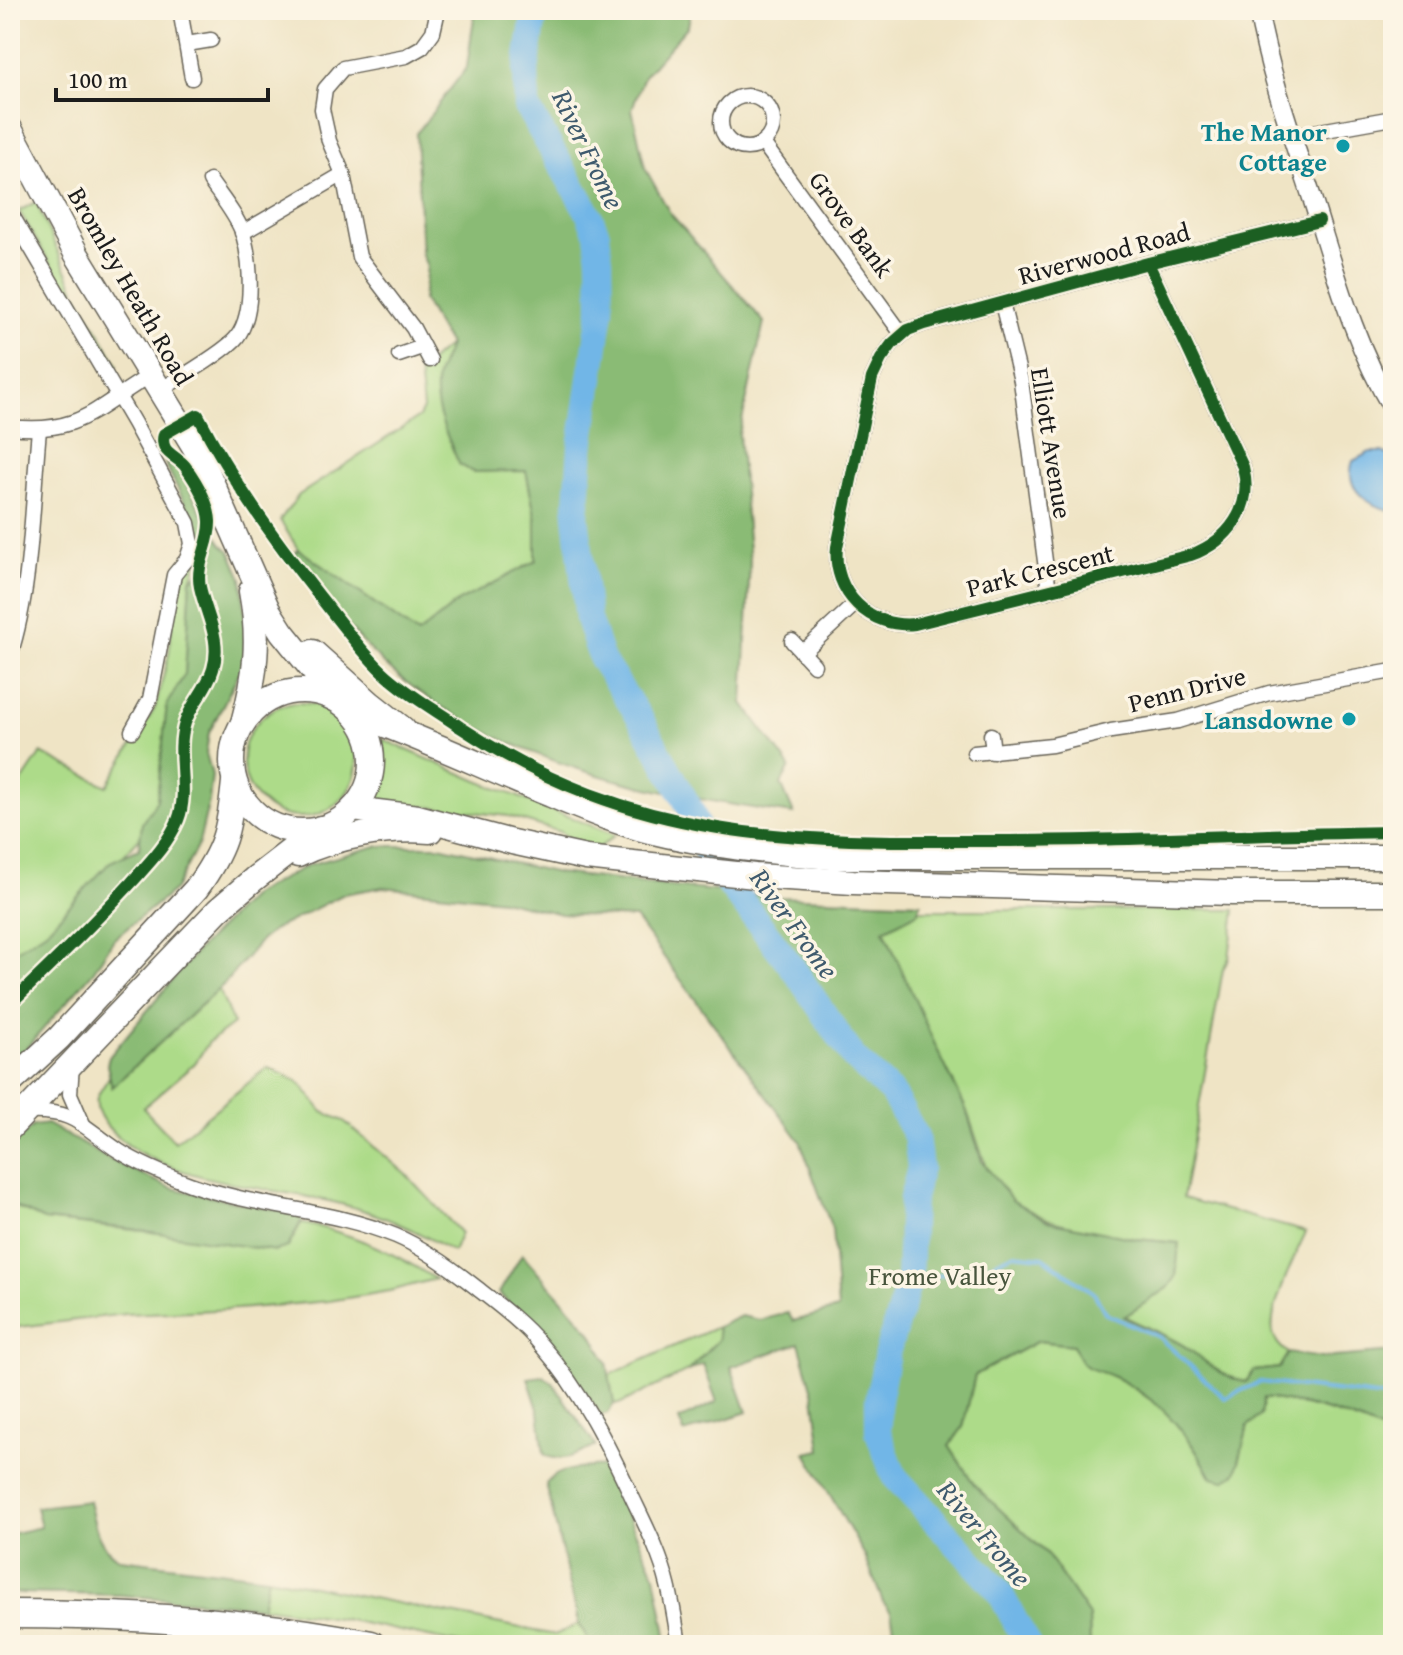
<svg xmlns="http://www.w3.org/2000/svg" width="1403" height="1655" font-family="'Gentium Book Plus',serif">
<rect width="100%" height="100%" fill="#fcf5e5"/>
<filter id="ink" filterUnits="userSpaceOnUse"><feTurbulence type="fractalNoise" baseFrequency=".0125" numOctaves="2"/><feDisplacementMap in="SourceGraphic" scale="16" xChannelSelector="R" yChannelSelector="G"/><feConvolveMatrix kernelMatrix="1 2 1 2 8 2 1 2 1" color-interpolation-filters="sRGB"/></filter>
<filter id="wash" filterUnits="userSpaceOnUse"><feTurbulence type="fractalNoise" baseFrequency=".006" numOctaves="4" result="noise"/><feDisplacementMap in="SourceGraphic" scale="32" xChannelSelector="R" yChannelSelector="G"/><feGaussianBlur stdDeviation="1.8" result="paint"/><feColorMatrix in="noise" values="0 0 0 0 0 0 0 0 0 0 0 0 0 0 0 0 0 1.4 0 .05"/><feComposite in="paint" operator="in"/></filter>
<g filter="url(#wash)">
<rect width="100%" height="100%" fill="#efe4c5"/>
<g fill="#addb89" stroke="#647c52" stroke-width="2">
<path d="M36,202L75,290L68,294L19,211Z"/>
<path d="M77,294L118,365L112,371L70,298Z"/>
<path d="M449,345C446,356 440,366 438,376C432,406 449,436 459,464L473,472L526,470L536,520V562L459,601L418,634L298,549L280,520L299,495L419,417L423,409L419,371Z"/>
<path d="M201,540L203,544L191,580L185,674L167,704L157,800L160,815L85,899L10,977V799L41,753L107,786L155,708L169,654L176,587Z"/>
<circle cx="300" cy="760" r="57"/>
<path d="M382,739L478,781L615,835L599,848L581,846L560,832L508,816L374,801L383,780Z"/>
<path d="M918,910H1235L1229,958L1223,969L1183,1198L1306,1232C1296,1253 1268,1310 1273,1333C1275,1342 1281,1348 1288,1353L1279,1368L1254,1371L1247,1382C1217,1375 1210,1364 1187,1348C1168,1335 1144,1327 1124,1316L1168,1288L1176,1276L1178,1243C1124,1238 1061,1233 1015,1202C983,1180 979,1139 965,1107C956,1086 945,1067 935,1046C917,1008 901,968 884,929Z"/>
<path d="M219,989L233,1024L209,1042L195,1063L143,1108L175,1142L268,1067L299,1082L323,1112L344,1121L406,1174L461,1233L453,1252C418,1231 382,1214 341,1204C273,1186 156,1184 107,1126C101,1118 95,1109 97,1098C99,1091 106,1083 109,1077L112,1087Z"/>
<path d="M10,1204L44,1220L288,1247L301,1223C349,1232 394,1252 435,1279L390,1291L329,1301L237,1309L125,1314L10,1328Z"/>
<path d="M717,1327L719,1339L688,1371L619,1404H614L609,1375Z"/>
<path d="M1038,1341L1073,1345C1086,1375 1088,1365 1114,1377C1126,1382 1140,1392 1151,1400C1175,1417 1198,1452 1212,1478L1236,1473L1248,1426L1261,1415L1264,1398C1307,1403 1354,1417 1393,1436V1645H1090L1089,1616L1046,1553L976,1487L949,1446L963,1427L975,1375Z"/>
<path d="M268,1577L555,1635L579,1624L591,1645H467L343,1619L262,1607Z"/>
</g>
<g fill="#8abb75" stroke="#536c48" stroke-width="2">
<path d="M475,10H691L688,26L644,76L632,109L645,168L670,213L764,322L739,434L750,562L743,703L790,767L781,784L794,814C653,795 504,764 392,671C357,641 320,592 294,555L298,549L418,634L459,601L536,561V520L526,471L473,472L459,464C448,437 431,406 437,376C440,366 446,356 449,345L423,300L427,266L422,255L416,134L467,67Z"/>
<path d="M165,463L179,469L206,520L222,544L230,551L242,578L247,634L243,665L209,733L206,753L212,775L209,801L199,843L175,889L114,939L93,972L10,1067V954L46,931L110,862L139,849L142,823L157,800L167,704L185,674L191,580L205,566L209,552Z"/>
<path d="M377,846H439L558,873L675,887L779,897L921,903L917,913L884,930L936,1047L966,1109L982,1161L1012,1200L1048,1221L1136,1239L1179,1243L1176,1277L1168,1288L1124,1317C1144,1328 1168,1335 1187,1348C1210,1364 1217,1375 1246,1382L1254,1371L1279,1368L1288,1353L1322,1358L1393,1352V1436C1354,1417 1308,1403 1264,1398L1261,1415L1248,1426L1236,1473L1224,1481L1212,1478C1198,1452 1175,1417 1151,1400C1140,1392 1126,1382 1114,1377C1088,1365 1086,1375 1073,1345L1038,1341L975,1375L963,1427L949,1446L976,1487L1046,1553L1089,1616L1090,1645H897L891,1612L883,1602L864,1554L806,1453L821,1450L814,1395L799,1343L731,1367L747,1412L684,1433L679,1420L717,1402L703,1364L688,1371L719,1339L717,1327L741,1316L760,1320L788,1313L793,1321L838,1309L832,1229L800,1141L635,918L561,914L502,900L383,887L344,894L275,929L261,940L224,984L112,1087L107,1065L109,1057L194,954L252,895L308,865Z"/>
<path d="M47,1124L111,1160L171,1188L304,1216L288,1247L275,1251L132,1229L44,1220L10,1204V1146L33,1126Z"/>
<path d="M522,1254L590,1331L607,1362L614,1404L608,1413L601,1415L569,1369L499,1293Z"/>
<path d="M543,1376L553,1383L596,1446C581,1453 560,1465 544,1454L539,1412L528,1378Z"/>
<path d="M605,1466L655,1575L668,1645H591L579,1624L546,1484C556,1467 587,1468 605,1466Z"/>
<path d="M89,1501C95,1526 97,1546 120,1559L268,1577L262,1607L120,1595L10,1593V1534L41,1527L36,1507Z"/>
</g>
<path fill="#71b6e7" stroke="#466982" stroke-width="2" d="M1370,452H1382L1393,457V511C1369,506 1343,489 1353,461Z"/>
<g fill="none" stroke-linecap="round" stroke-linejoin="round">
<path stroke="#71b6e7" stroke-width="4" d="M909,1282L989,1265L1013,1254L1043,1257L1094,1293L1106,1314L1159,1337L1225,1398L1260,1382L1393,1398"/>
<path stroke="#71b6e7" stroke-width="26" d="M538,10L533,23L526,70L527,107L588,212L597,234L600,260L601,310L581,447L576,516L588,619L602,660L640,718L692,812L708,857L793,968L854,1058L892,1093L916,1136L920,1168L912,1198L909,1282L887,1353L878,1401V1432L894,1476L999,1591L1028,1645"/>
</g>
</g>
<g filter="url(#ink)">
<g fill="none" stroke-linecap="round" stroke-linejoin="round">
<g stroke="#666257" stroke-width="17">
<g id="minor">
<path d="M180,10L192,78"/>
<path d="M187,44L211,40"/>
<circle cx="747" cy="122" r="26"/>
<path d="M1292,136L1393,118"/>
<path d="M763,143L902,334"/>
<path d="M10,212L134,423L188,523L192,544L187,559L174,575L150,699L132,731"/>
<path d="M242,233L343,174"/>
<path d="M1148,263L1243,467C1254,508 1228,541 1191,555L915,624C870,629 832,592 837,547L872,378L881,359L892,344L908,330L924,324L1148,263L1319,221"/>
<path d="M1002,303L1021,381L1049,591"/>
<path d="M399,355L422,347"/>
<path d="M430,360L413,328L359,257L343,174L329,141L322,109L325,89L343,68L406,56L422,47L433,32L438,10"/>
<path d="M160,390C178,379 225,352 237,337C255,313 251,261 243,234C237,216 221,197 210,181"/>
<path d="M10,427C80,435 95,408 151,375"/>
<path d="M792,641L814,665"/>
<path d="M802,653L855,604"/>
<path d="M10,655C32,588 32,502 39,430"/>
<path d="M991,735L993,752"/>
<path d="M974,753L1052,745L1111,731L1178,721L1269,693L1393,671"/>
<path d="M72,1064L70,1094L83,1124"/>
<path d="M28,1112C77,1110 81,1126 119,1151C141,1165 166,1175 190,1184C257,1208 330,1209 396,1236C424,1248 449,1266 473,1285C496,1303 522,1322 541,1345C581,1390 609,1447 634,1501C647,1528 661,1556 668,1585C673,1605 676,1625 679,1645"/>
</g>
</g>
<g stroke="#666257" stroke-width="21">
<path id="tertiary" d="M1258,10C1270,75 1292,136 1312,198C1335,270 1354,345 1393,409"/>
</g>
<g stroke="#666257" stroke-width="27">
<g id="primary">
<path d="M10,129L77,255L200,456L268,610L282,632L337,700"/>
<path d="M313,652L370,703L403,729"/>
<path d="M243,723C256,675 260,640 251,591"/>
</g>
</g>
<g stroke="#666257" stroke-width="27">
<g id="trunk">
<circle cx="302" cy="761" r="70"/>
<path d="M353,713C421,737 485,768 551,795C583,809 615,822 649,831C709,846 770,852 831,857H1393"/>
<path d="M353,809L418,817L512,842L586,858L755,876L853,882L1232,893H1393"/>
<path d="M298,855C337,836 387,828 430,831"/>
<path d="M10,1083L59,1038L196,889C225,849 229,831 234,782"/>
<path d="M10,1128L218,910L254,879L320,828"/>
</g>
</g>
<g stroke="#666257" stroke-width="31">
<path id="motorway" d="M10,1614C127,1614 255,1622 371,1645"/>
</g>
<use href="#minor" stroke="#fff" stroke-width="14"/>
<use href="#tertiary" stroke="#fff" stroke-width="18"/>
<use href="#primary" stroke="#fff" stroke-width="24"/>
<use href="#trunk" stroke="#fff" stroke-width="24"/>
<use href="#motorway" stroke="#fff" stroke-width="28"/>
<g stroke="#fcf5e5" stroke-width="17">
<g id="cycleway">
<path d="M1148,263L1243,467C1254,508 1228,541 1191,555L915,624C870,629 832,592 837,547L872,378L881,359L892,344L908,330L924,324L1148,263L1319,221"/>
<path d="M10,1004C51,965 92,925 131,883C148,864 168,844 178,820C190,790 175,754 185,723C191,704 207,689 213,669C222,639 206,615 200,587C195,563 211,544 210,521C209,503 195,480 185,466C176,455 159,453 164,434L198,415C232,481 274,539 320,597C340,622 359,649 382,671C405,693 434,709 460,727C636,843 793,842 994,841C1127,841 1260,834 1393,832"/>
</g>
</g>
<use href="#cycleway" stroke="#1b5e20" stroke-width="12"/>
</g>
</g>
<g fill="#0f9aa8" stroke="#fcf5e5" stroke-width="3">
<circle cx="1343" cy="146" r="8"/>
<circle cx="1349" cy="719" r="8"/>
</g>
<g text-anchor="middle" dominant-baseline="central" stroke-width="7" stroke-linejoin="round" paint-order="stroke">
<g font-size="26" font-weight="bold" fill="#0d838f" stroke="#fcf5e5" text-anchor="end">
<text x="1327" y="131">The Manor<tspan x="1327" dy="30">Cottage</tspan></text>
<text x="1333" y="719">Lansdowne</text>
</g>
<g font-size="26" fill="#1c1c1c" stroke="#fcf5e5">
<text transform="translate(852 224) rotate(54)">Grove Bank</text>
<text transform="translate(1104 253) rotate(-15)">Riverwood Road</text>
<text transform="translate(131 286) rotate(60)">Bromley Heath Road</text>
<text transform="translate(1052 443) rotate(81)">Elliott Avenue</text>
<text transform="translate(1040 570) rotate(-14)">Park Crescent</text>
<text transform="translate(1187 689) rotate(-14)">Penn Drive</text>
</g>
<g font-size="26" fill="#48553d" stroke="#fcf5e5">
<text x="940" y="1275">Frome Valley</text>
</g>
<g font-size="28" font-style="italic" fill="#3e5a6d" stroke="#fcf5e5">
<text transform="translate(589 149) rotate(64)">River Frome</text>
<text transform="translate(795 923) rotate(54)">River Frome</text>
<text transform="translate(985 1533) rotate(50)">River Frome</text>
</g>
</g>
<rect width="1403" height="1655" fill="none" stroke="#fcf5e5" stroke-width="40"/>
<path d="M56 88v12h212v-12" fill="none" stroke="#1c1c1c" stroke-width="4"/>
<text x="68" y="88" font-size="24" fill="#1c1c1c" stroke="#fcf5e5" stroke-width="6" paint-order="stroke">100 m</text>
</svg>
